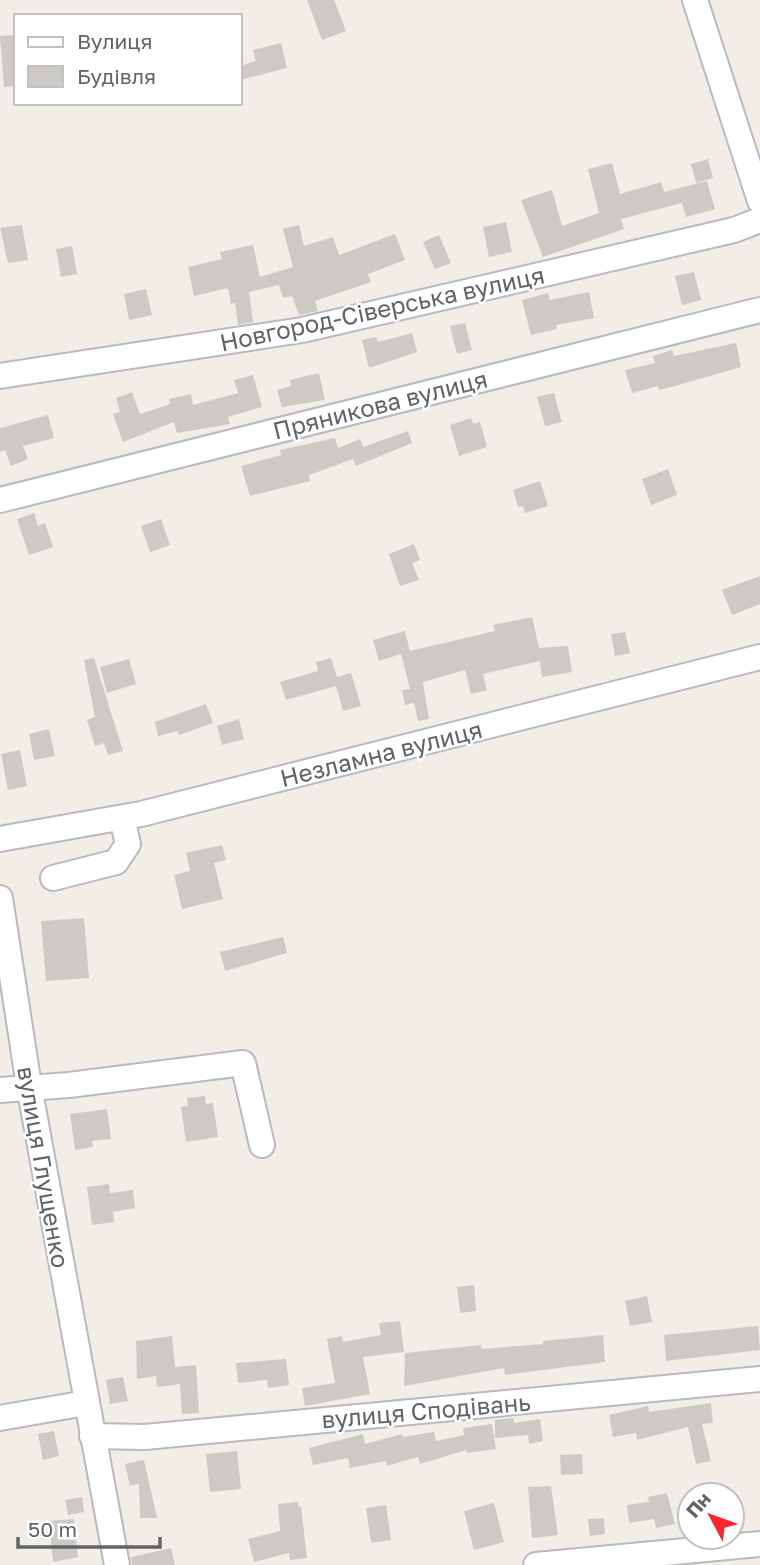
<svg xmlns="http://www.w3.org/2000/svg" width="760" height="1565" font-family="'Golos Text',sans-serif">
<rect width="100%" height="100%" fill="#f2eee7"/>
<g fill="#cdc9c4">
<path d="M307,0H334L346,31L322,40Z"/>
<path d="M16,35V86L4,87L0,36Z"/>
<path d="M281,43L287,68L240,80V66L256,61L253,50Z"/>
<path d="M708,159L713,178L696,183L691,164Z"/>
<path d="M612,163L620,194L661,182L664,192L707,181L715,209L686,217L682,203L621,219L624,229L543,257L521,200L552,190L562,226L599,213L588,169Z"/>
<path d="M506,222L512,252L489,257L483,227Z"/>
<path d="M22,225L28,260L8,263L0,228Z"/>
<path d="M299,225L304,246L333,237L339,255L395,234L405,260L368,274L371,282L315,301L318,311L299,315L292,296L283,298L279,285L249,292L253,322L238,325L235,303L231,304L228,288L194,296L188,267L222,259L220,252L253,245L260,277L293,267L283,229Z"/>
<path d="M439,235L451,263L435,269L423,242Z"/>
<path d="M72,246L77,274L61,277L56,249Z"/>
<path d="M694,272L701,300L682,305L675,276Z"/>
<path d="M146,289L152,315L129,320L124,294Z"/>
<path d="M589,292L594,318L556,325L557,329L531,335L522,300L548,293L550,300Z"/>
<path d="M465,323L472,350L457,354L450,326Z"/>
<path d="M412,333L417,352L369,368L362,340L376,337L378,342Z"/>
<path d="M736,343L741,367L675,386L659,390L658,386L632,393L625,370L655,363L653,356L672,350L674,356Z"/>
<path d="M319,373L325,400L282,407L277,390L291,386L290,380Z"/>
<path d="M253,375L262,407L228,417L230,424L177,433L174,422L123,442L113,414L120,412L116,398L132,392L140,414L170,404L169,399L191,394L193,405L238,393L234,380Z"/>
<path d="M554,393L562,422L545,426L537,397Z"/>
<path d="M48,415L54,438L23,446L28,459L11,466L5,450L0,452V428Z"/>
<path d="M471,418L473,424L480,422L487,447L459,456L450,425Z"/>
<path d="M408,431L412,443L356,466L353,459L309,475L310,481L250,496L241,466L281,455L280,450L335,438L338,448L360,439L363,447Z"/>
<path d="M668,469L677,495L651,505L642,479Z"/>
<path d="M540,481L548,506L525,513L523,506L518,507L513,490Z"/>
<path d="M34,513L38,526L45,523L53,547L29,555L17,519Z"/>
<path d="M161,519L170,545L150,552L141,526Z"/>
<path d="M414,544L420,560L412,563L419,580L400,586L389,554Z"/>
<path d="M760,576V604L732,615L722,590Z"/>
<path d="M532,617L539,648L568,646L572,672L542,677L540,661L483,674L487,690L471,694L465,670L423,682L429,719L418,721L414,703L405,705L402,690L410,689L401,654L379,661L373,640L405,631L410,651L495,631L493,625Z"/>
<path d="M625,632L630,653L615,656L611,634Z"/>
<path d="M94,658L123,751L108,755L104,743L95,746L87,720L95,717L84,660Z"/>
<path d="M331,658L337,677L351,673L361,706L343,711L336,686L286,700L280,682L318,671L316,662Z"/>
<path d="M129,659L136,684L107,693L100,667Z"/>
<path d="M206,704L213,723L179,735L178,731L158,736L155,722Z"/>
<path d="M239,719L244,739L222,745L217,726Z"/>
<path d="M49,729L55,756L34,760L29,734Z"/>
<path d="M20,750L27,786L8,790L1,754Z"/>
<path d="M222,845L226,860L214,863L223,899L182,909L174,875L190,871L186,853Z"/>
<path d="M84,918L89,978L46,981L41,921Z"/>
<path d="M283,937L287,953L225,971L220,952Z"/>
<path d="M205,1096L206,1104L213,1103L218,1137L186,1142L181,1107L188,1106L187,1098Z"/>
<path d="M107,1109L111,1139L92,1141L93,1147L75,1150L70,1114Z"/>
<path d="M109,1184L110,1193L133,1190L135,1208L113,1212L114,1222L92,1225L87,1187Z"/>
<path d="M474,1285L476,1311L460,1313L457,1287Z"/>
<path d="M647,1296L652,1322L630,1326L625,1301Z"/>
<path d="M400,1321L404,1352L363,1357L370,1394L305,1406L302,1388L335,1383L327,1339L342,1336L343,1342L381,1335L379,1323Z"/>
<path d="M758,1326L760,1350L666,1361L664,1335Z"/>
<path d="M603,1335L605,1362L505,1375L504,1368L404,1386L405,1353L481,1345L482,1349L543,1344V1341Z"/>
<path d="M172,1336L175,1367L196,1365L199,1413L182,1414L180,1384L157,1387L156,1376L137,1379L136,1341Z"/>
<path d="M286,1359L289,1385L268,1388L267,1380L238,1383L236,1363Z"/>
<path d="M123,1377L128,1401L110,1404L106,1380Z"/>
<path d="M711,1403L713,1423L702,1424L711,1461L696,1464L688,1427L637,1440L636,1433L613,1437L609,1415L648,1406L649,1412Z"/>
<path d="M513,1418L514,1423L540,1419L543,1441L529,1444L528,1435L495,1438V1420Z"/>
<path d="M492,1424L496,1449L467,1453L466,1450L420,1464L418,1457L387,1466L386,1461L350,1468L348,1458L313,1465L309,1448L363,1434L365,1444L402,1434L403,1437L434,1432L436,1441L464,1435L463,1428Z"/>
<path d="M54,1431L59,1456L43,1460L38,1434Z"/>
<path d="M237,1451L241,1489L210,1492L206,1454Z"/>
<path d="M582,1454L583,1474L561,1475L560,1455Z"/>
<path d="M144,1460L146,1469L157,1518H140L139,1484L130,1486L125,1464Z"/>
<path d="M551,1486L558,1535L532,1538L528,1487Z"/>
<path d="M667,1493L675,1524L656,1528L654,1519L629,1523L627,1505L649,1502L648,1497Z"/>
<path d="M82,1497L84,1512L68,1515L65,1500Z"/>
<path d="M298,1502V1507L301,1506L307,1558L290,1560L289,1553L254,1562L248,1539L280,1531L278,1504Z"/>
<path d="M494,1503L504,1542L474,1550L464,1511Z"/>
<path d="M386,1505L391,1540L371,1543L366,1508Z"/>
<path d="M604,1518L605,1534L590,1536L588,1519Z"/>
<path d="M74,1519L78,1557L53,1562L49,1521Z"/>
<path d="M171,1548L175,1565H132L131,1557Z"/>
</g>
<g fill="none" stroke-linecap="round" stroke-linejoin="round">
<g stroke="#b7babe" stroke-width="28">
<g id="minor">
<path d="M695,0L760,201"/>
<path d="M0,376L302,330L734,230L760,220"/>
<path d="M0,500L760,310"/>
<path d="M0,839L141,814L760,657"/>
<path d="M53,878L116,862L128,844L122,818"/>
<path d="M0,898L29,1086L117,1565"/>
<path d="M0,1090L69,1085L243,1063L262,1145"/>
<path d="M0,1418L86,1403"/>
<path d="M92,1436L145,1437L760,1379"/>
<path d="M536,1565L760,1544"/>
</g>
</g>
<use href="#minor" stroke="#fff" stroke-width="24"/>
</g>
<g text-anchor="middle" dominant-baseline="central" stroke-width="5" stroke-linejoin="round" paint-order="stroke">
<g font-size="24" fill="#5e6468" stroke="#fff">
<text transform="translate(382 308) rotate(-12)">Новгород-Сіверська вулиця</text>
<text transform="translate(380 404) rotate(-14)">Пряникова вулиця</text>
<text transform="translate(381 753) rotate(-14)">Незламна вулиця</text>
<text transform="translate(44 1167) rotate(80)">вулиця Глущенко</text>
<text transform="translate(426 1410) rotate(-5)">вулиця Сподівань</text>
</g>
</g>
<rect x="14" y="14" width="228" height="91" fill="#ffffff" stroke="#bfc1c3" stroke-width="2"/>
<rect x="28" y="37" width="35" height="10" fill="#ffffff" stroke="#bfc1c3" stroke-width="2"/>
<text x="77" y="49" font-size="21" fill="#5e6468">Вулиця</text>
<rect x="28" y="66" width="35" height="21" fill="#cdc9c4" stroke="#bfc1c3" stroke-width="2"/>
<text x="77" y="84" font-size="21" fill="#5e6468">Будівля</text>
<g transform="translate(711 1516) rotate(311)"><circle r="33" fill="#ffffff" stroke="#bfc1c3" stroke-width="2"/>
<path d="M0-5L12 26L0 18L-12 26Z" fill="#fa252d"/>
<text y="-10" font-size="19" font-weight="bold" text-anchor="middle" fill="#5e6468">Пн</text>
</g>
<path d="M18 1537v10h142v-10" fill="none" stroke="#5e6468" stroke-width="3.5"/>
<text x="28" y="1537" font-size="21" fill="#5e6468" stroke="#ffffff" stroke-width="5" paint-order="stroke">50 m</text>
</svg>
